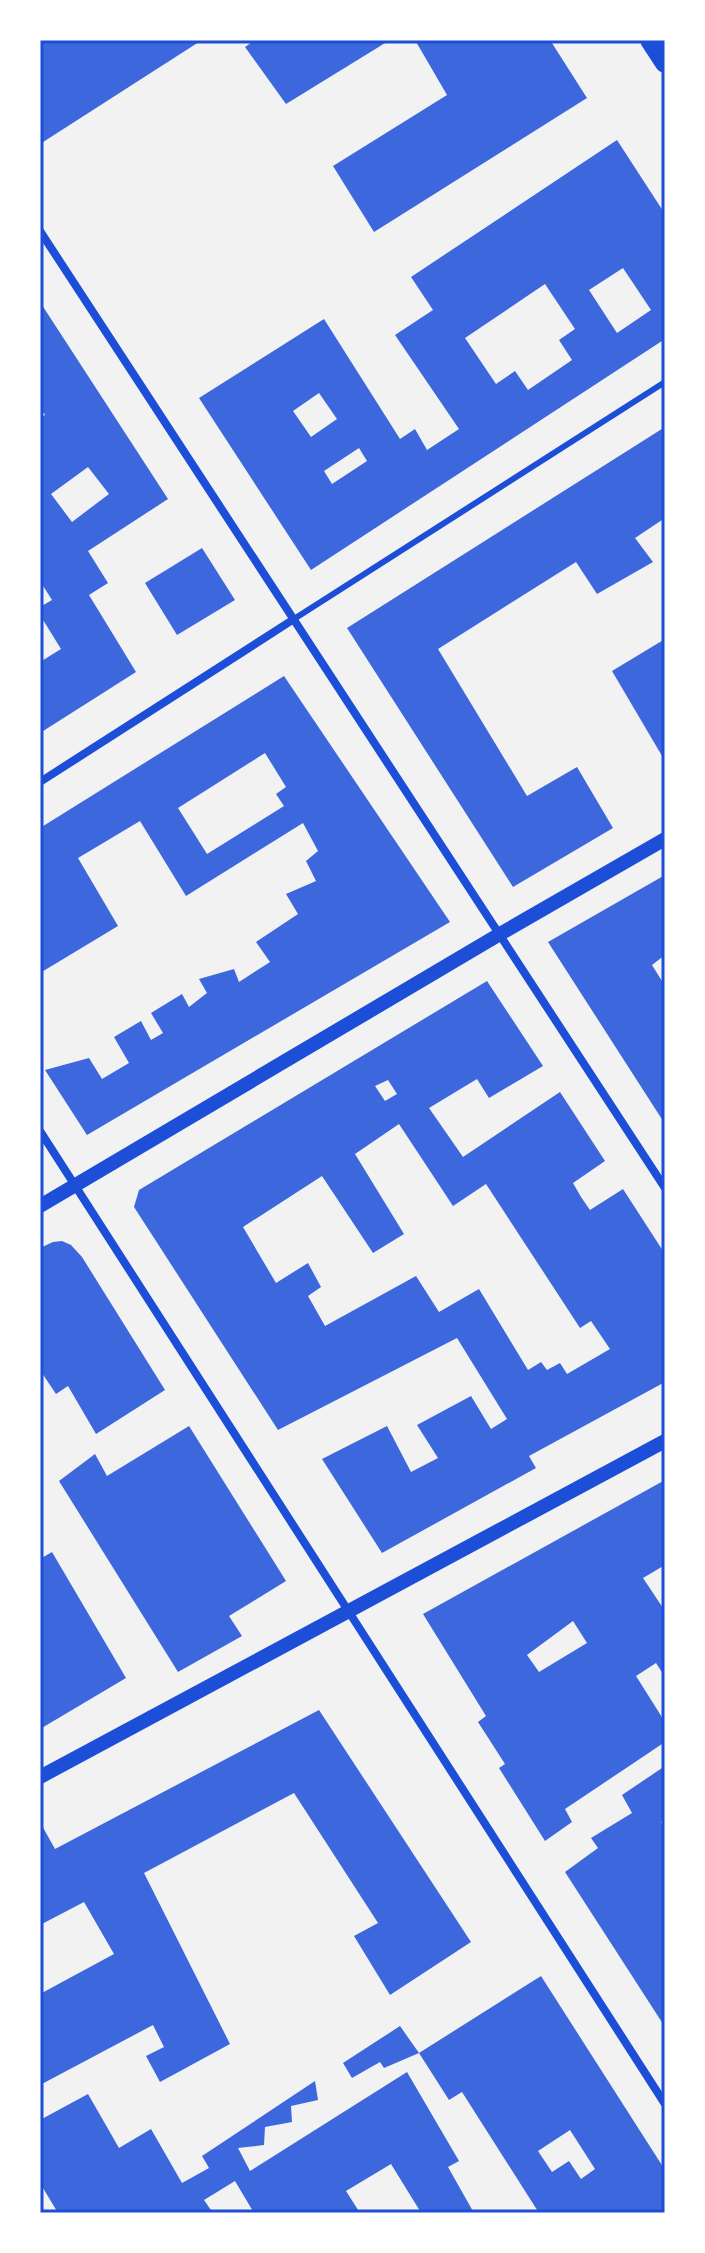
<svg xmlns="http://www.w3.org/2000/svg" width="705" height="2253" font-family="'DM Sans',sans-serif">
<rect width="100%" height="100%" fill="#f2f2f2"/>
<g fill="#3d67dc" fill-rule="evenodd">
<path d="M40,40H202L40,144Z"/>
<path d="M255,40H390L286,104L245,47Z"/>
<path d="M415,40H550L587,98L374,232L333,166L447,95Z"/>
<path d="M617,140L665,214V339L311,570L199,398L324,319L400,439L415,429L427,450L459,429L395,335L433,310L411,277ZM623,268L651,310L617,333L589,290ZM545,284L575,329L559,340L572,360L528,390L515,371L496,384L465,338ZM319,393L337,419L311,437L293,411ZM359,448L367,461L332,484L324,471Z"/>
<path d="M40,302L168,499L88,551L108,583L89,595L136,672L40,733V662L61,649L40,615V607L52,600L40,581V418L45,415L40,407ZM88,467L109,494L72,522L51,494Z"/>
<path d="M665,427V518L635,538L653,562L597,594L576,562L438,649L527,796L577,767L613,828L513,887L347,628Z"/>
<path d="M202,548L235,600L177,635L145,583Z"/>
<path d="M665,639V761L612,671Z"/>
<path d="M284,676L450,922L87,1135L45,1070L89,1058L102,1079L129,1063L114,1037L141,1021L151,1040L163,1033L151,1013L182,994L189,1007L207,993L199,979L234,969L239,982L270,962L256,942L298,914L286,894L316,881L306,861L318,851L303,823L186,896L140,821L78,858L118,926L40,973V828ZM265,753L286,787L276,794L284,806L207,854L178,808Z"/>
<path d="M665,875V955L652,965L665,986V1124L548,942Z"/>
<path d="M487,981L543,1066L489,1098L477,1079L429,1108L463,1157L560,1092L605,1161L573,1183L581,1197L590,1210L623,1189L665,1254V1382L529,1456L536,1468L382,1553L322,1459L387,1426L411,1472L438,1458L417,1425L471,1396L491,1429L507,1419L457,1338L278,1430L134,1207L139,1190ZM388,1080L397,1094L385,1101L375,1086ZM399,1124L453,1206L486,1184L580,1328L591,1321L610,1349L567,1374L560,1363L547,1370L541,1362L528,1370L479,1289L439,1312L416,1276L325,1326L308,1296L321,1287L308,1263L276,1283L243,1227L322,1176L373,1253L404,1234L355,1154Z"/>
<path d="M62,1241L71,1245L82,1257L165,1390L96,1434L68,1386L56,1394L40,1370V1248L53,1242Z"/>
<path d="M189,1426L286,1581L229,1616L242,1636L178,1672L59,1481L95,1454L107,1476Z"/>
<path d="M665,1480V1565L643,1578L665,1611V1677L656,1663L636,1676L665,1722V1742L565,1809L572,1822L545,1841L499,1768L505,1764L478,1722L486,1716L423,1614ZM573,1621L587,1643L539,1672L527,1655Z"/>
<path d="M52,1552L126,1678L40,1729V1559Z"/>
<path d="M319,1710L471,1942L390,1995L354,1936L378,1923L294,1793L144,1873L230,2044L160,2082L146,2056L164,2047L153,2025L40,2085V1994L114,1954L84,1902L40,1925V1822L55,1849Z"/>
<path d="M665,1766V1819L661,1822L665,1829V2027L565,1872L598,1848L591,1838L632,1813L622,1795Z"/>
<path d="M541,1976L665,2170V2213H539L462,2092L449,2100L419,2053ZM570,2130L595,2169L581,2179L569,2161L552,2172L538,2151Z"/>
<path d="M400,2026L419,2053L384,2068L380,2062L352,2078L343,2063Z"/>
<path d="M407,2072L459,2161L448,2167L474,2213H416L420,2211L391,2164L346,2191L360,2213H254L235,2181L204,2200L213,2213H58L40,2183V2120L88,2094L119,2148L151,2129L182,2183L209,2168L202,2156L315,2081L318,2100L291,2106L292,2122L265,2127L264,2145L238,2148L250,2171Z"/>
</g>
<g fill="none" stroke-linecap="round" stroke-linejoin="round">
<path stroke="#1d4ed8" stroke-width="6" d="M294,619L665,382"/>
<g stroke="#1d4ed8" stroke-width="8">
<path d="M40,231L665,1188"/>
<path d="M40,782L294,619"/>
<path d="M40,1131L665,2104"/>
</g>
<g stroke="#1d4ed8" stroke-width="14">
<path d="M40,1206L500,934L665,839"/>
<path d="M40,1777L665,1441"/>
</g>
<path stroke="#1d4ed8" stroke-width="20" d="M650,40L665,63"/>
</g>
<rect width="705" height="2253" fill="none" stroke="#ffffff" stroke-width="84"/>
<rect x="42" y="42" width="621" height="2169" fill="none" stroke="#1d4ed8" stroke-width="3"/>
</svg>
